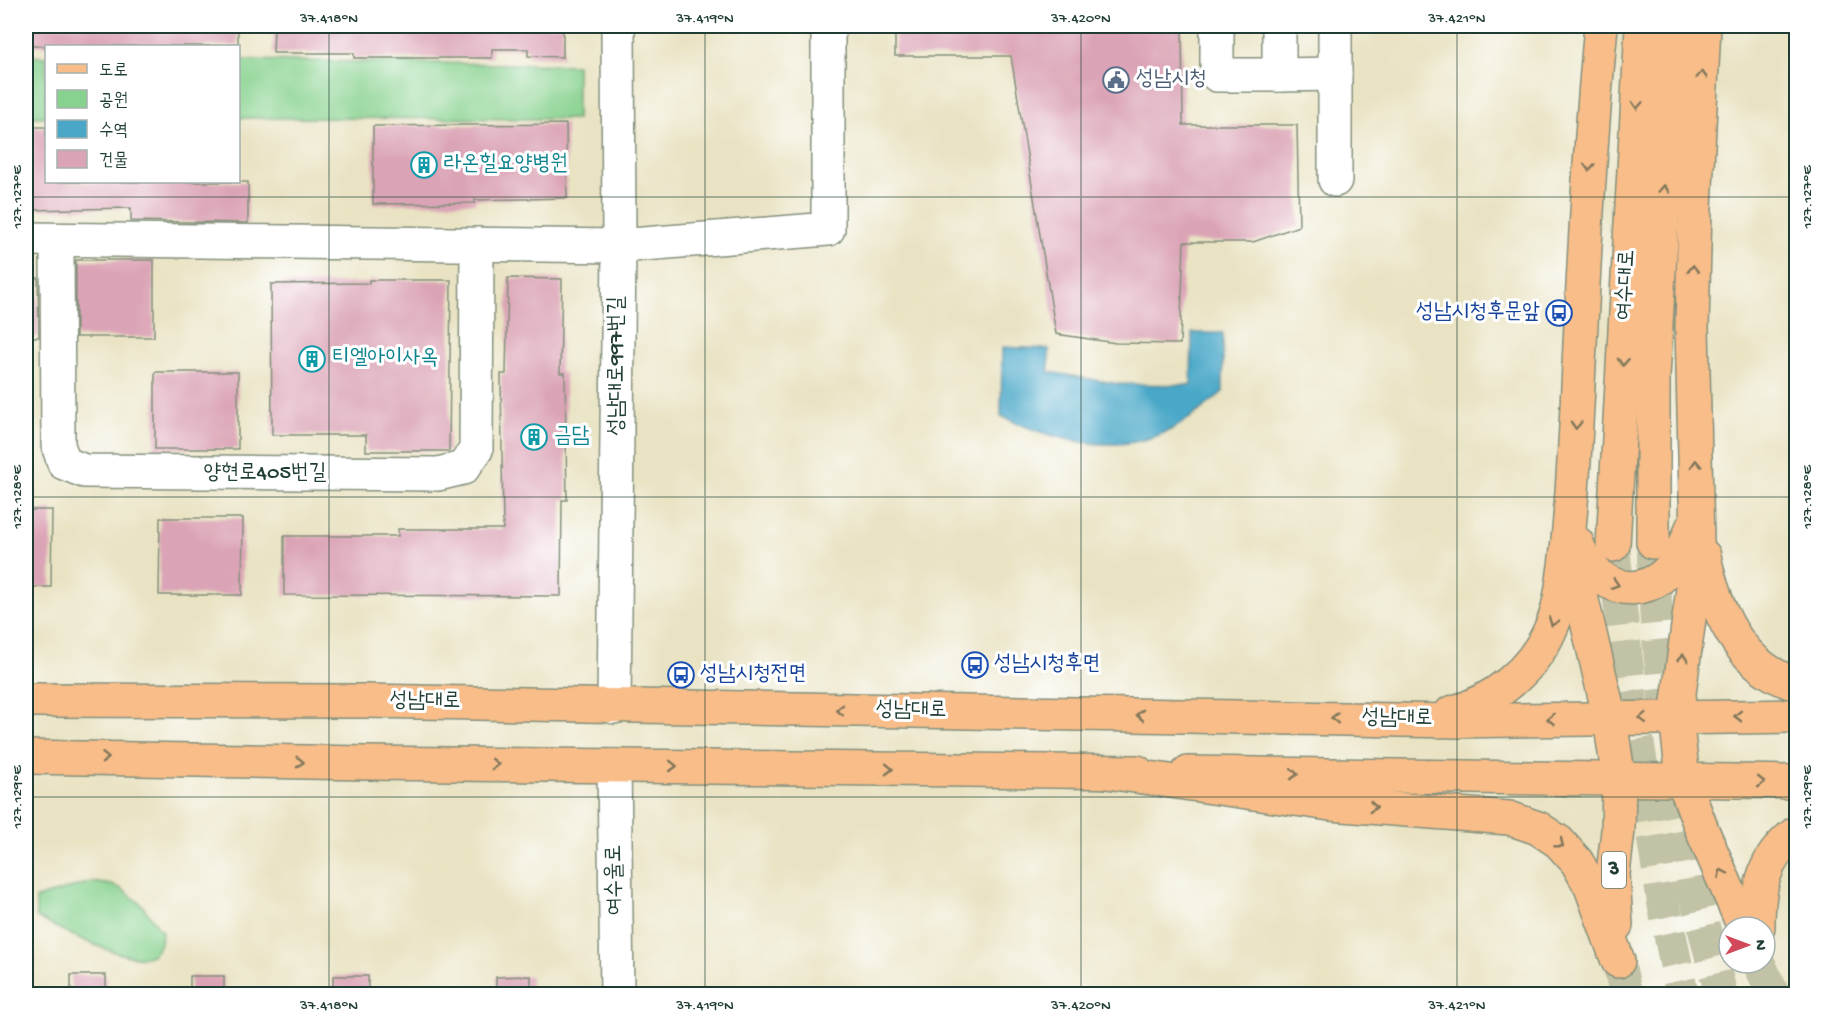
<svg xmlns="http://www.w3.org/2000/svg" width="1822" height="1020" font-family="'Gochi Hand','Poor Story',sans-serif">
<rect width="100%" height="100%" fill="#fff"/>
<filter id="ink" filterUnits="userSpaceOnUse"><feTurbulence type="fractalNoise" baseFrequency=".0167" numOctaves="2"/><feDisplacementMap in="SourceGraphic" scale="12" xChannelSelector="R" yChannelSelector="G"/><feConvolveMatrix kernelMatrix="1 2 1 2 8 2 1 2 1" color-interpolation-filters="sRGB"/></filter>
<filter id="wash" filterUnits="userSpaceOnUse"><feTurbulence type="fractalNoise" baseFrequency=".008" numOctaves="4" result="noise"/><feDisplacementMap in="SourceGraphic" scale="24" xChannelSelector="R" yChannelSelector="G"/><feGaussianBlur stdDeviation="1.35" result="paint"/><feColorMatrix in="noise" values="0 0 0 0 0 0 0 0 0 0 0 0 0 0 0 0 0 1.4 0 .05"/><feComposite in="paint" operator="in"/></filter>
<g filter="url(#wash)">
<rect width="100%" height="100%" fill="#e9e3c3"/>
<g fill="#88d28f" stroke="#548862" stroke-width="1.5">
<path d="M26,56L46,57V117H26Z"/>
<path d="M239,60L577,65V119L239,118Z"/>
<path d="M91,882L112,885L122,889L142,905L162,932C161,943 158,956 145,957C120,960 59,929 36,917V898Z"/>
</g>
<path fill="#4aa7c8" stroke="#34727e" stroke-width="1.5" d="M1192,333H1223V392C1207,405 1192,418 1174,428C1119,458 1054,441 1001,416L1002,347L1049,349V372L1119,384L1191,385Z"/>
<g id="blocks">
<g fill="#dba4b6">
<rect x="26" y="26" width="212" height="20"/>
<path d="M274,26H563V57L528,56V49H492V58H354V53H273Z"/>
<path d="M895,26H1182L1183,125H1297L1299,226L1253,242H1184L1180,344L1116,343L1056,334L1011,56H895Z"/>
<path d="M566,124L567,198L475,200V203L373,204V126Z"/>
<path d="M26,127H46V182H248V223L131,221V208L26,210Z"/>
<rect x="76" y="260" width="78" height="77"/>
<path d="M26,278H38L39,337H26Z"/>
<path d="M508,278L562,279L560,373H565L567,500H562L561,596L284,595V536H398V529H503L501,374H506Z"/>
<path d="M369,280H451L449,451H366V435H272L271,284L369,283Z"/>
<rect x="155" y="372" width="83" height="77"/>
<path d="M26,510H52L51,587H26Z"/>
<path d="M160,518H243L242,595H159Z"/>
<rect x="71" y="975" width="35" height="19"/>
<rect x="190" y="976" width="34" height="18"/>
<rect x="333" y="976" width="35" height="18"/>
<path d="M531,976V994H496V977Z"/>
</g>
</g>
</g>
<g filter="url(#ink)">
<use href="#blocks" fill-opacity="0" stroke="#84907c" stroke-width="1.5"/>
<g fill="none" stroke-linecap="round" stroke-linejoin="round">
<g stroke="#c1c2a6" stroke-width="33" stroke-dasharray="33 16" stroke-linecap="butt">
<path d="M1653,542L1656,615L1668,731"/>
<path d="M1613,545L1632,706L1664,905L1682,994"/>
<path d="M1675,782L1695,894L1721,994"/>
<path d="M1618,961L1626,994"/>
<path d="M1759,963L1773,994"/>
</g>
<g stroke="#84907c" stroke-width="36">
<g id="minor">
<path d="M1217,26V75H1279"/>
<path d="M1279,26V75L1335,74"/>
<path d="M1335,26V180"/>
<path d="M26,239L619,246L828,229V26"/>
<path d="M57,240L58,445L64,463L84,471L438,474L463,468L476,450L477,244"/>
<path d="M614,707L619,246L618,26"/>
<path d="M614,766L617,994"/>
</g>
</g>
<g stroke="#84907c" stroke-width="36">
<g id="major">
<path d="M1577,543C1588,578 1626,602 1660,578C1676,566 1686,546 1692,528"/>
<path d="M1704,556C1715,610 1739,667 1796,684"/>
<path d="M1576,558L1582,600L1610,719L1619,780"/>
<path d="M26,700L364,701L1456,721L1796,716"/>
<path d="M1451,713C1494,702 1533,670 1551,628C1560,608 1562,587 1565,566C1572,513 1574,460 1577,407C1583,280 1589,153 1601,26"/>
<path d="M1676,716L1694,581L1697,541L1692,327L1695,208L1704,26"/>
<path d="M26,757L367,763L1137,772"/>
<path d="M1188,773L1796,782"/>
</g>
</g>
<g stroke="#84907c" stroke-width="36">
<g id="highway">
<path d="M1653,542V377L1673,26"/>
<path d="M1613,545L1642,26"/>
<path d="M1676,716L1683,780L1702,830L1744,927"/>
<path d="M1107,772L1330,804L1509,818L1538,828L1559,842L1577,862L1591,887L1618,961"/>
<path d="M1616,925L1613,874L1618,830L1619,780"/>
<path d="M1758,927C1758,887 1763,858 1796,833"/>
</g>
</g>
<use href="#minor" stroke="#fff" stroke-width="33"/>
<use href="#major" stroke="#f8bd89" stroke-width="33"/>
<use href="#highway" stroke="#f8bd89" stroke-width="33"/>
</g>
<defs><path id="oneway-chevron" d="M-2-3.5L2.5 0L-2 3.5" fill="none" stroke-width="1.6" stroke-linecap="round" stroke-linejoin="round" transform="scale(1.5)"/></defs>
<g stroke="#81775a">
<use href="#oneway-chevron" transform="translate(1702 75) rotate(-87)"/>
<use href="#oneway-chevron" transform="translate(1637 105) rotate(93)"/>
<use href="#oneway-chevron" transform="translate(1589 167) rotate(93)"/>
<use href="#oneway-chevron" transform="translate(1664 189) rotate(-87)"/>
<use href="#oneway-chevron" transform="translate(1693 269) rotate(-89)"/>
<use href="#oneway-chevron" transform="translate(1623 362) rotate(93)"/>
<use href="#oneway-chevron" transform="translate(1576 425) rotate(93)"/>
<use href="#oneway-chevron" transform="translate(1696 464) rotate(-92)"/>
<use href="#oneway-chevron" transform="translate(1615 584) rotate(17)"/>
<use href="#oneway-chevron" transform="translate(1553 622) rotate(111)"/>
<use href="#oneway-chevron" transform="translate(1683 658) rotate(-84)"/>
<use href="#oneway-chevron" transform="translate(840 710) rotate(-179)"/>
<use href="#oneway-chevron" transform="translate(1140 715) rotate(-179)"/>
<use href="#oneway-chevron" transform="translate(1738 716) rotate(179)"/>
<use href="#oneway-chevron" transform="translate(1335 718) rotate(-179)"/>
<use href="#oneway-chevron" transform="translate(1643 718) rotate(178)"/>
<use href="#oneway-chevron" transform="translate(1551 719) rotate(179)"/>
<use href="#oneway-chevron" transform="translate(105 758) rotate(1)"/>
<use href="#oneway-chevron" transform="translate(300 762) rotate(1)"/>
<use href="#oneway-chevron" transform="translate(495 764) rotate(1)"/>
<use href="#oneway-chevron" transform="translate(673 766) rotate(1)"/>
<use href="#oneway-chevron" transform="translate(889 769) rotate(1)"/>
<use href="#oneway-chevron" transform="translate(1294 774) rotate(1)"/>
<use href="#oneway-chevron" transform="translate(1761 782)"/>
<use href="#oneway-chevron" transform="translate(1373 807) rotate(4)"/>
<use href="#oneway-chevron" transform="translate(1560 844) rotate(39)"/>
<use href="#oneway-chevron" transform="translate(1722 873) rotate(-115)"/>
</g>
</g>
<path fill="none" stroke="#1f3d34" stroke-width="1.5" stroke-opacity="0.45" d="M329,26V994M705,26V994M1081,26V994M1457,26V994M26,197H1796M26,497H1796M26,797H1796"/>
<defs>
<g id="civic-ring" transform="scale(1.35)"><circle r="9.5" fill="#fff" stroke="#5c6f8a" stroke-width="1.5"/><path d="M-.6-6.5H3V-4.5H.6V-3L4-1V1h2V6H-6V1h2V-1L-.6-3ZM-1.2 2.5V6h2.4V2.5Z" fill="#5c6f8a"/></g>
<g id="building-ring" transform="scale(1.35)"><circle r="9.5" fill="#fff" stroke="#0f9aa8" stroke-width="1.5"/><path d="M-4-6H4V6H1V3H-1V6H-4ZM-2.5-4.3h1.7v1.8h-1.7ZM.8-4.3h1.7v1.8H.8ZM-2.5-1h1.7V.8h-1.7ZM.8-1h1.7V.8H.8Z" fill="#0f9aa8"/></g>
<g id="bus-ring" transform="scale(1.35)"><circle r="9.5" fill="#fff" stroke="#1a4fb4" stroke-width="1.5"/><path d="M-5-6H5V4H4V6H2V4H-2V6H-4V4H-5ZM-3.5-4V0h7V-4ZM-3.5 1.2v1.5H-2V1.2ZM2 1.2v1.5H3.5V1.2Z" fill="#1a4fb4"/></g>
</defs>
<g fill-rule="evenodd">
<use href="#civic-ring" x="1116" y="80"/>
<use href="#building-ring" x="424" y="165"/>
<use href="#bus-ring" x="1559" y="313"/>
<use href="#building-ring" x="312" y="359"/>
<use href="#building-ring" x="534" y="437"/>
<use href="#bus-ring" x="975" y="665"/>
<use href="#bus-ring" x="681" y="675"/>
</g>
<g text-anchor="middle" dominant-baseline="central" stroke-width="6" stroke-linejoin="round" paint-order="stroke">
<rect fill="#fff" stroke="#627771" stroke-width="1.5" x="1602" y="852" width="24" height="36" rx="4.5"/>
<g font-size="21" font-weight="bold" fill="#1f3d34">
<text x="1614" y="870">3</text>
</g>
<g font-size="22" fill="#4e5e75" stroke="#fff" text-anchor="start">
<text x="1136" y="80">성남시청</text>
</g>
<g font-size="22" fill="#0d838f" stroke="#fff" text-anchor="start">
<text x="444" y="165">라온힐요양병원</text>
<text x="332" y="359">티엘아이사옥</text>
<text x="554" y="437">금담</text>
</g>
<g font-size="22" fill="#1f3d34" stroke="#fff">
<text transform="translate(1627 285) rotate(-87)">여수대로</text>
<text transform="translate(618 366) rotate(-90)">성남대로997번길</text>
<text x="265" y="474">양현로405번길</text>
<text transform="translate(425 702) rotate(1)">성남대로</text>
<text transform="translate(911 711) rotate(1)">성남대로</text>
<text transform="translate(1397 719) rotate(1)">성남대로</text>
<text transform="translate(616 880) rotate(-91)">여수울로</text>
</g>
<g font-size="22" fill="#164399" stroke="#fff" text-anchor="start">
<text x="1540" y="313" text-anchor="end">성남시청후문앞</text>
<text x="994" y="665">성남시청후면</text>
<text x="700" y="675">성남시청전면</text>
</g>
</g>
<rect width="1822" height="1020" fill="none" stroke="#fff" stroke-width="66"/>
<rect x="45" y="45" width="195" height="138" fill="#ffffff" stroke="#a5b1ae" stroke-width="1.5"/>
<rect x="57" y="64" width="30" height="9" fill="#f8bd89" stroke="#a5b1ae" stroke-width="1.5"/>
<text x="99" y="75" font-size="18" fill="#1f3d34">도로</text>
<rect x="57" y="90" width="30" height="18" fill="#88d28f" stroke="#a5b1ae" stroke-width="1.5"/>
<text x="99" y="105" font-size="18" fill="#1f3d34">공원</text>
<rect x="57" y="120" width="30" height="18" fill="#4aa7c8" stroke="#a5b1ae" stroke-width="1.5"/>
<text x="99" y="135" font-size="18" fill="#1f3d34">수역</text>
<rect x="57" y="150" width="30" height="18" fill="#dba4b6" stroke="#a5b1ae" stroke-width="1.5"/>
<text x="99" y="165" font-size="18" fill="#1f3d34">건물</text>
<g transform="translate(1747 945) rotate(90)"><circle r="28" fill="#ffffff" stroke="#a5b1ae" stroke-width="1.5"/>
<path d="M0-4.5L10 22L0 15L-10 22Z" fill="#d1495b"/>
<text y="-9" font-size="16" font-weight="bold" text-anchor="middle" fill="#1f3d34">N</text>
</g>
<rect x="33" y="33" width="1756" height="954" fill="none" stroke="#1f3d34" stroke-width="2"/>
<g font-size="15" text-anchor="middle" fill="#1f3d34">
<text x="329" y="22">37.418°N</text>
<text x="705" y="22">37.419°N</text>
<text x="1081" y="22">37.420°N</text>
<text x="1457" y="22">37.421°N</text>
<text transform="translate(1806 197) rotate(-90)" y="5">127.127°E</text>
<text transform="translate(16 197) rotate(-90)" y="5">127.127°E</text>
<text transform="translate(1806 497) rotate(-90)" y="5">127.128°E</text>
<text transform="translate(16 497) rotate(-90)" y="5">127.128°E</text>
<text transform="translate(1806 797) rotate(-90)" y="5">127.129°E</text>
<text transform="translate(16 797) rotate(-90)" y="5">127.129°E</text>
<text x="329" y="1009">37.418°N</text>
<text x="705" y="1009">37.419°N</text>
<text x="1081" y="1009">37.420°N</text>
<text x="1457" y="1009">37.421°N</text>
</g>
</svg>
